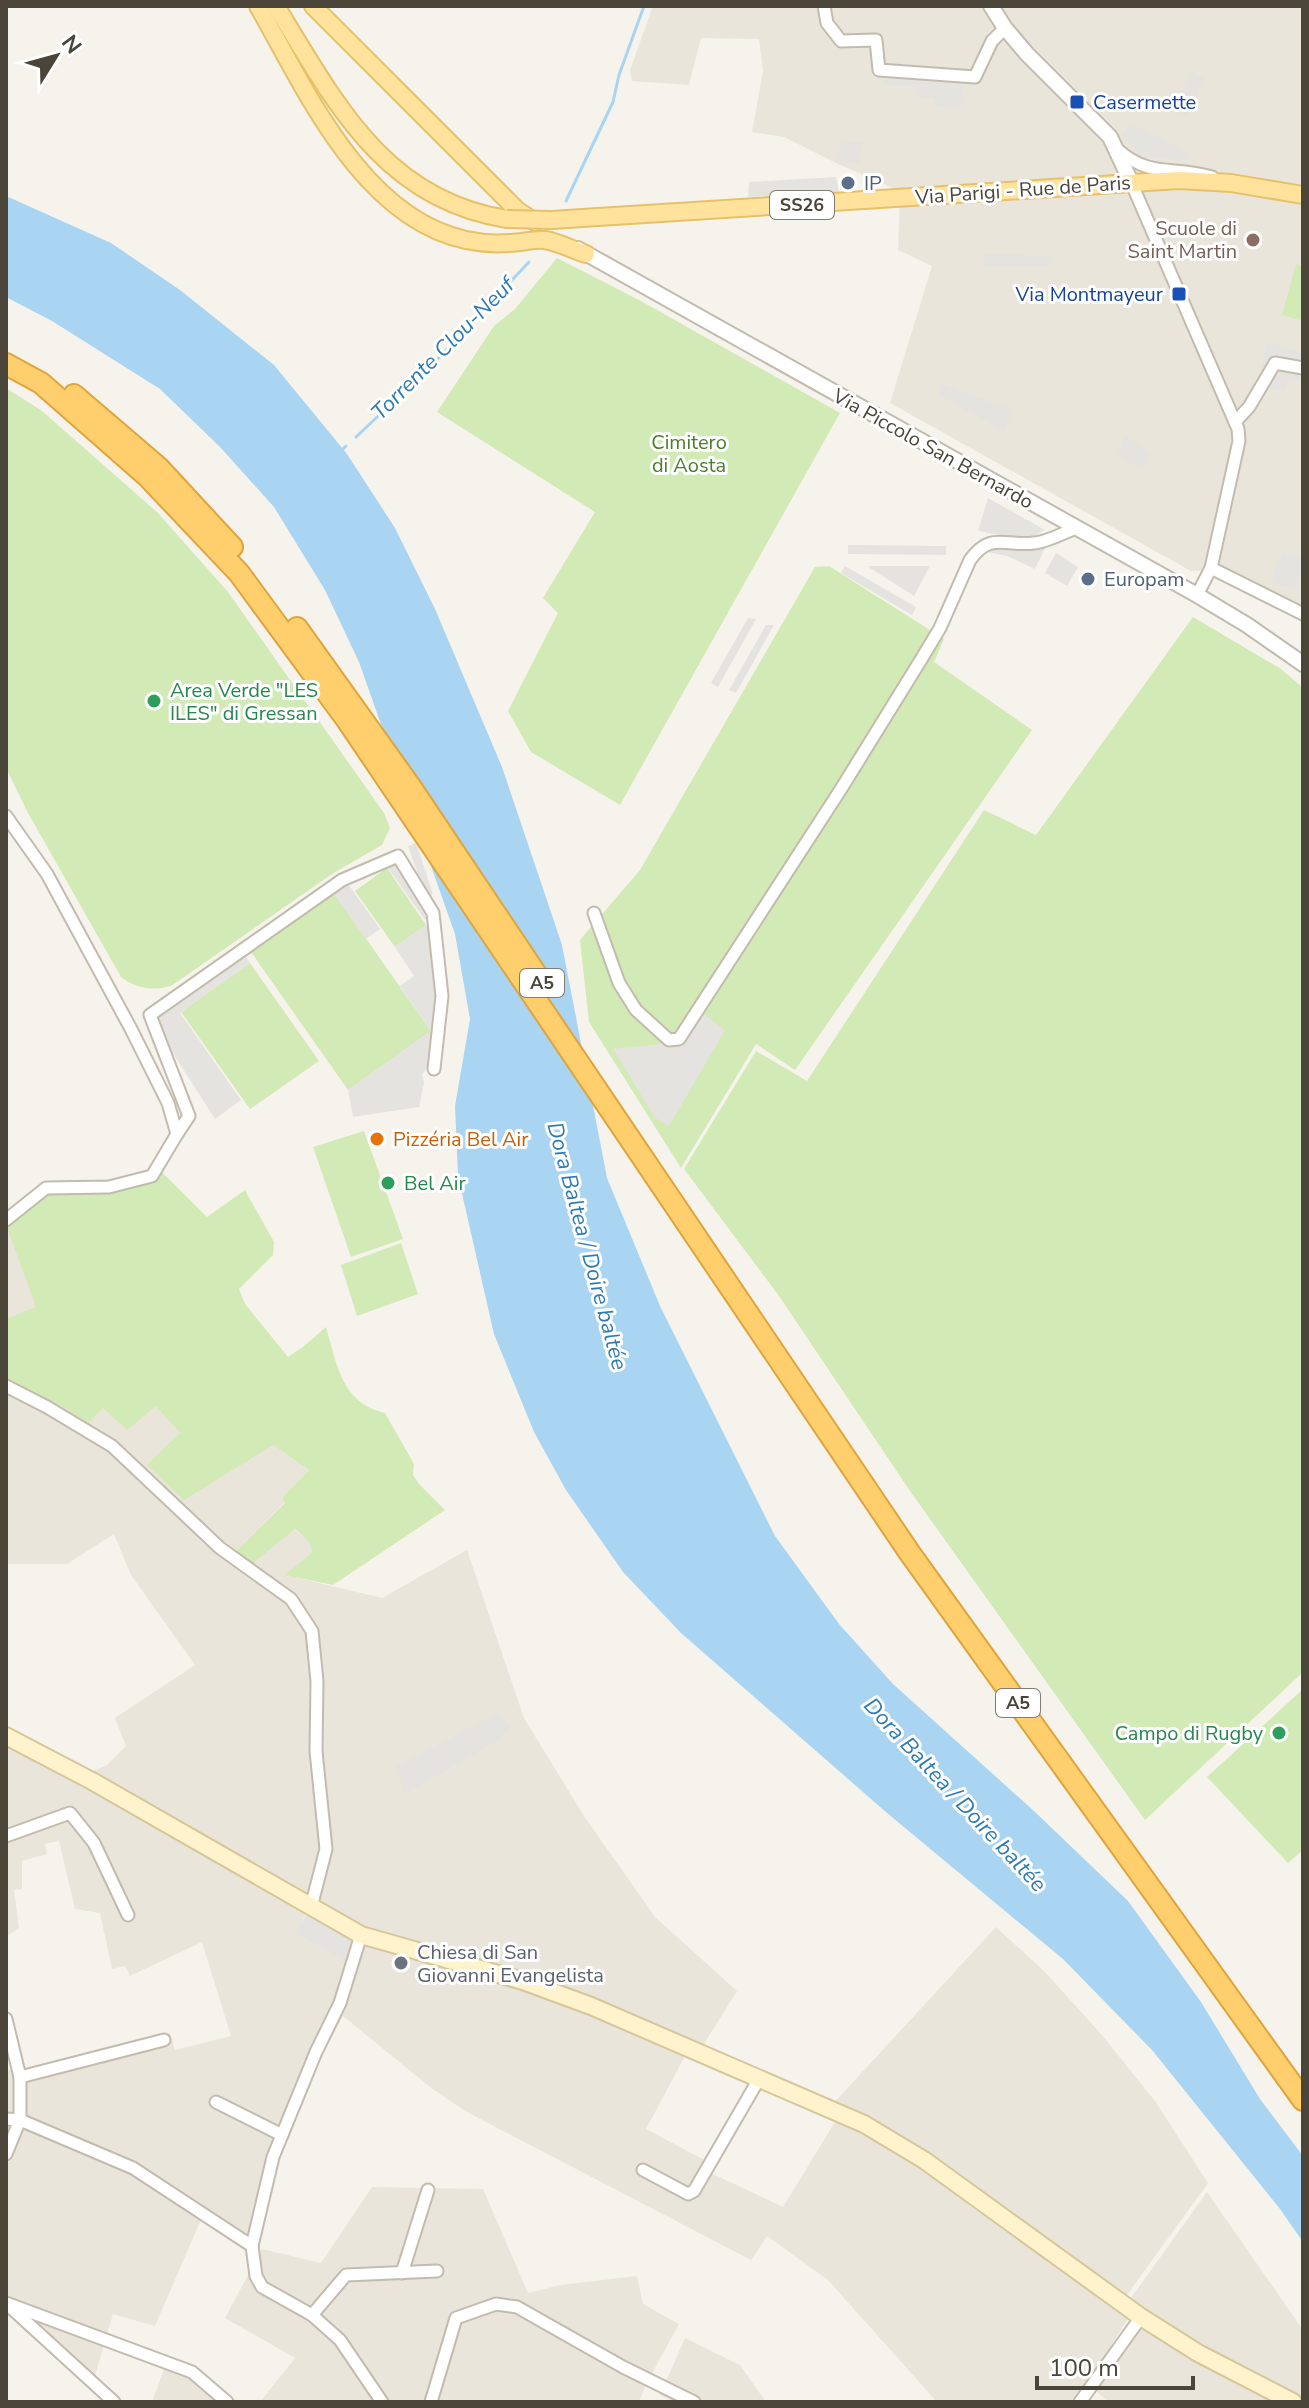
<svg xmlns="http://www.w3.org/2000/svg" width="1309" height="2408" font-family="'Nunito Sans',sans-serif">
<rect width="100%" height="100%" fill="#f6f3ec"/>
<g fill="#eae5da" fill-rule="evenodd">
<path d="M653,6H1303V606L1228,570L1191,571L890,403L932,266L898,250L900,191L838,164L784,137L752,132L763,71L759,39L701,38L689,85L632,81L630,70Z"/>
<path d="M6,1229L180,1433L273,1445L309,1470L282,1497L285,1502L236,1551L252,1563L294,1529L305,1538L312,1547V1552L286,1575L382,1598L467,1550L524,1718L584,1816L655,1917L737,1991L694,2060L685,2056L646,2129L714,2165L711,2173L783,2207L841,2112L831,2106L996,1927L1045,1972L1101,2034L1155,2101L1208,2183L1116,2310L1128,2319L1075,2402H937L828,2280L767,2236L751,2260L465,2111L430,2087L343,2016L312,2074L285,2137L254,2242L203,2215L155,2326L113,2314L94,2379L39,2331L20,2304L6,2295V2070L18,2069L19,2074L170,2033L175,2050L231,2036L202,1942L130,1976L125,1966L112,1969L100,1913L75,1909L59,1841L45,1844L47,1854L22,1861V1889L14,1890L19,1928L6,1937V1744L82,1784L93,1771L107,1765L126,1746L115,1718L195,1665L131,1575L114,1534L67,1564H6ZM250,1853L258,1874L314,1908L300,1925L307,1912L247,1878L253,1863Z"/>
<path d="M372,2187L483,2189L528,2293L561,2285L637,2276L643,2304L679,2324L645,2386L639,2402H260L295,2358L225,2318L262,2249L321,2263Z"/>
<path d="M1207,2192L1303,2330V2402L1155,2400L1108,2402L1096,2391L1149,2314L1131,2298Z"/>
<path d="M685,2338L740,2365L766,2402H675L660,2395Z"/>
<path d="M166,2364L190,2374L223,2402H152Z"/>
</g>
<g fill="#d2eab5">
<path d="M557,258L641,301L840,413L620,805L531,752L508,711L558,613L543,598L595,512L437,412L494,326L515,309Z"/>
<path d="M1296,264L1303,266V321L1282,315Z"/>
<path d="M6,388L42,411L158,513L228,592L384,813L390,828L382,845L335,872L171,986C152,991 137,989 121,977L28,813L6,768Z"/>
<path d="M829,566L944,639L934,662L1032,730L795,1070L756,1044L681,1168L589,1022L580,940L640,870L815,567Z"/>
<path d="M1193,617L1281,669L1303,688V1672L1145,1820L910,1491L779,1296L684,1169L756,1051L807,1081L984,810L1036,835Z"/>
<path d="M387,868L426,925L395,947L355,891Z"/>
<path d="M334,893L431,1031L348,1090L251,952Z"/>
<path d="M250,963L319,1061L250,1109L181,1012Z"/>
<path d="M364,1131L403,1239L351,1257L313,1147Z"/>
<path d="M161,1171L207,1217L245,1190L274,1242L273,1255L239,1289L245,1304L288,1357L303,1347L326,1327C337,1364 341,1403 385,1413L414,1464L413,1475L420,1485L445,1510L333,1585L285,1575L312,1552C312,1542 302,1535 295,1529L252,1564L236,1551L285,1503L282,1497L309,1470L273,1445L184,1500L147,1465L180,1433L156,1406L127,1430L103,1408L88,1423L65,1408L6,1378V1319L36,1307L6,1225L46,1194L139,1187Z"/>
<path d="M401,1243L418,1294L357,1316L341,1265Z"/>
<path d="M1303,1689V1850L1288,1863L1207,1777Z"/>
</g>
<g fill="#e5e3e0">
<path d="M1191,71L1205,78L1187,116L1173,110Z"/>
<path d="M885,78L964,84L961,108L934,106V98L916,97V87L885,85Z"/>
<path d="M1130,124L1190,154L1187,161L1140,157L1122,134Z"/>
<path d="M841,140L863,143L859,163L837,161Z"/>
<path d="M836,177L839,192L748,197L749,182Z"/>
<path d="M985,253L1053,257L1052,265H982Z"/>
<path d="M1267,342L1303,353V362L1273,353L1268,368L1261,367Z"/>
<path d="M1279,367L1303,373V383L1290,379L1285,392L1270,388L1274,372Z"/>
<path d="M943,384L1012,410L1005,432L938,394Z"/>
<path d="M1126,437L1150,452L1142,469L1116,455Z"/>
<path d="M988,498L1045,530L1026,540L978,531Z"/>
<path d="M848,545L946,546V555L848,554Z"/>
<path d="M989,548H1045L1035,569L1007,556L987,552Z"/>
<path d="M1283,552L1303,560V568L1294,590L1271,581Z"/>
<path d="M1056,553L1078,567L1067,586L1045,573Z"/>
<path d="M845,566L916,607L912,615L841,573Z"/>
<path d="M867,566H930L914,596Z"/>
<path d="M748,618L756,619L718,687L711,683Z"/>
<path d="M766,625H774L736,693L729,690Z"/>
<path d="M416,843L433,894L429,896L426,887L423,888L408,846Z"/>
<path d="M394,863L425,907L422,910L427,918L425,920L388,868Z"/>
<path d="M348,884L380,929L366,939L334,894Z"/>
<path d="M426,925L432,937L436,999L434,1029L431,1031L430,1063L422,1075L424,1083L419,1107L353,1117L348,1090L431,1031L400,986L414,976L395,947Z"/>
<path d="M244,954L250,963L180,1013L241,1100L215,1119L166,1042L158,1024V1019L164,1012Z"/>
<path d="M701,1012L725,1030L669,1126L655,1118L613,1049L681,1042Z"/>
<path d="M499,1713L510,1727L498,1740L405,1794L396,1766Z"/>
<path d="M308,1912L360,1939L351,1964L295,1933Z"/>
</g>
<path fill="#a9d4f2" d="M6,196L111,243L180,290L274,365L347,454L395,528L435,609L502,767L562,945L607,1178L660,1306L775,1536L839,1624L893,1684L1035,1812L1128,1901L1201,2002L1260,2099L1303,2156V2242L1280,2209L1152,2050L1063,1959L887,1813L681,1633L623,1572L566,1490L534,1432L494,1334L458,1176L455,1106L470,1019L455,934L359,662L325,590L274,507L220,447L160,389L52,321L6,297Z"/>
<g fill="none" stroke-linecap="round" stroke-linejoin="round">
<g stroke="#a9d4f2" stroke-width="3">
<path d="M566,201L613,102L619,75L644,6"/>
<path d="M356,437L431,366L529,262"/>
<path d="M343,449L346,446"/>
</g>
<g stroke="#c2bbae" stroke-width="15">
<g id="minor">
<path d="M824,6L827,23L841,41L876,40L879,70L975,77L992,41L1005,28"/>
<path d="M1117,149C1151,179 1172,165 1212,177"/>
<path d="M1131,182L1238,429L1239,441L1211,568L1197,595"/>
<path d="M1235,422L1249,407L1275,363L1303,368"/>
<path d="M1211,568L1303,614"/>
<path d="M6,816L47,874L131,1029L168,1103L177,1134L152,1176L109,1187L46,1188L6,1220"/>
<path d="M594,913L619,983L636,1010L669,1040L679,1039L841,789L922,658L940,628L970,560C991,531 1005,547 1034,543C1047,542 1063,533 1076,528"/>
<path d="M177,1134L189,1116L150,1015L342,880L398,856L433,913L442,996L434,1069"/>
<path d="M6,1386L47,1407L112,1446L220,1548L291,1599L312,1631L317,1681L316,1751L326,1849L311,1907"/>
<path d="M6,1836L70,1813L94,1843L128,1915"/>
<path d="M361,1935L340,2003L316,2052L273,2157L252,2246L256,2276L262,2287L312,2315L340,2340L382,2402"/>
<path d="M6,2019L20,2077V2120L133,2168L252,2246"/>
<path d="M20,2077L164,2040"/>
<path d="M216,2102L282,2135"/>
<path d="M6,2119L20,2120L6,2154"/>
<path d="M643,2170L688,2194L694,2191L759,2079"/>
<path d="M402,2273L428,2190"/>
<path d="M6,2303L192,2372L227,2402"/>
<path d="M9,2306L114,2402"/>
<path d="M312,2315L346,2275L437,2271"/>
<path d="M431,2402L456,2318L496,2304L517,2307L623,2367L694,2402"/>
<path d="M1080,2402L1141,2317"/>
</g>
</g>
<g stroke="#c2bbae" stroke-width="18">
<g id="tertiary">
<path d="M991,6L1005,28L1027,54L1110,137L1131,182"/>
<path d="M578,249L1197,595L1247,625L1303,664"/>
</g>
</g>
<g stroke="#d6c79b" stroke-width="20">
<path id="secondary" d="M6,1736L92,1781L361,1935L523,1981L591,2006L864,2124L924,2160L1141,2317L1198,2353L1293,2402"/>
</g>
<g stroke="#e6c16a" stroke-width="20">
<g id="primary">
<path d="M258,6C306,90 362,218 466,240C480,243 495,244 509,243C521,243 533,239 545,240C558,242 573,250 586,254"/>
<path d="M276,6C335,102 384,200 507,219"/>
<path d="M313,6L517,210L535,222"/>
<path d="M598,217L1179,180L1231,183L1303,195"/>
</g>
</g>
<g stroke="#e0a43c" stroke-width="24">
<g id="motorway">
<path d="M6,364L41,383L148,477L239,573L347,720L909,1552L1303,2100"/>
<path d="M74,395L158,467L232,547"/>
<path d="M297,628L410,786L536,974"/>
</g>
</g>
<use href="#minor" stroke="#fff" stroke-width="11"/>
<use href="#tertiary" stroke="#fff" stroke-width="14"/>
<use href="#secondary" stroke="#fff3cd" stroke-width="16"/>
<use href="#primary" stroke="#ffe39c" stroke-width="16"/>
<use href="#motorway" stroke="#ffcf6e" stroke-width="20"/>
<g stroke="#e6c16a" stroke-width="20" stroke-linecap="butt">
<path id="primary-bridge" d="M507,219L552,220L598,217"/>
</g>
<use href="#primary-bridge" stroke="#ffe39c" stroke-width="16"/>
</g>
<g fill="#1a4fb4" stroke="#fff" stroke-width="3">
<rect x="1069" y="94" width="16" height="16" rx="4"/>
<rect x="1171" y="286" width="16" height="16" rx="4"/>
</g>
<g fill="#5c6f8a" stroke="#fff" stroke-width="3">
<circle cx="848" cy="183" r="8"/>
<circle cx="1088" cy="579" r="8"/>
</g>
<circle fill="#8d6e63" stroke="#fff" stroke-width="3" cx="1253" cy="240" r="8"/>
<g fill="#2e9e5b" stroke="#fff" stroke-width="3">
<circle cx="154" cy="701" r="8"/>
<circle cx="388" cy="1183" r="8"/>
<circle cx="1279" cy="1733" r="8"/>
</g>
<circle fill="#e8710a" stroke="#fff" stroke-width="3" cx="377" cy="1139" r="8"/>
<circle fill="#6b7280" stroke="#fff" stroke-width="3" cx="401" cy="1963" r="8"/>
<g text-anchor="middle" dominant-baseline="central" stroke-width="6" stroke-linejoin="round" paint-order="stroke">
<g fill="#fff" stroke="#817c74" stroke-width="2">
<rect x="770" y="191" width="64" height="28" rx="6"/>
<rect x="520" y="969" width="44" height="28" rx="6"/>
<rect x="996" y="1689" width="44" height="28" rx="6"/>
</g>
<g font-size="18" font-weight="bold" fill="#4b4439">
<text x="802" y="205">SS26</text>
<text x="542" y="983">A5</text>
<text x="1018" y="1703">A5</text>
</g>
<g font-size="20" fill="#164399" stroke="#fff" text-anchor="start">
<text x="1093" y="102">Casermette</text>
<text x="1163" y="294" text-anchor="end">Via Montmayeur</text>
</g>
<g font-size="20" fill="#4e5e75" stroke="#fff" text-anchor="start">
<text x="864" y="183">IP</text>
<text x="1104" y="579">Europam</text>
</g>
<g font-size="20" fill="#4b4439" stroke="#fff">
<text transform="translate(1023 190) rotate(-4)">Via Parigi - Rue de Paris</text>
<text transform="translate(933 449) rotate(29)">Via Piccolo San Bernardo</text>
</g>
<g font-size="20" fill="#785e54" stroke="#fff" text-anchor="end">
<text x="1237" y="228">Scuole di<tspan x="1237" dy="23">Saint Martin</tspan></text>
</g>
<g font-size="20" fill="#4a7f2a" stroke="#fff">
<text x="689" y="442">Cimitero<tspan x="689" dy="23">di Aosta</tspan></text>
</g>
<g font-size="20" fill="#27864d" stroke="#fff" text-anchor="start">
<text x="170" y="690">Area Verde "LES<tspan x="170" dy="23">ILES" di Gressan</tspan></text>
<text x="404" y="1183">Bel Air</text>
<text x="1263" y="1733" text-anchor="end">Campo di Rugby</text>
</g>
<g font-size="20" fill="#c56008" stroke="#fff" text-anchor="start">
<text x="393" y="1139">Pizzéria Bel Air</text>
</g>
<g font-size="20" fill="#5b616d" stroke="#fff" text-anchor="start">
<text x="417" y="1952">Chiesa di San<tspan x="417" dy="23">Giovanni Evangelista</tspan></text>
</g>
<g font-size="22" font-style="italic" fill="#2e7ab2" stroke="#fff">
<text transform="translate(443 349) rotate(-45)">Torrente Clou-Neuf</text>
<text transform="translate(587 1246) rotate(75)">Dora Baltea / Doire baltée</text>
<text transform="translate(955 1795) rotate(47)">Dora Baltea / Doire baltée</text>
</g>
</g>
<rect width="1309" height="2408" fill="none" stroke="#4b4439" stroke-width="16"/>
<g transform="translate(56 56) rotate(53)" stroke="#ffffff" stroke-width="6" paint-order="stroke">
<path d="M0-6L14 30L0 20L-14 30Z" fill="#4b4439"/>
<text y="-12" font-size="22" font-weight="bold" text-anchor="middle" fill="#4b4439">N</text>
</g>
<path d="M1037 2376v12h156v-12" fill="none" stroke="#4b4439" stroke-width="4"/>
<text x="1049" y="2376" font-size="24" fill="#4b4439" stroke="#ffffff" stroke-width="6" paint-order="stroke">100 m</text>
</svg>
